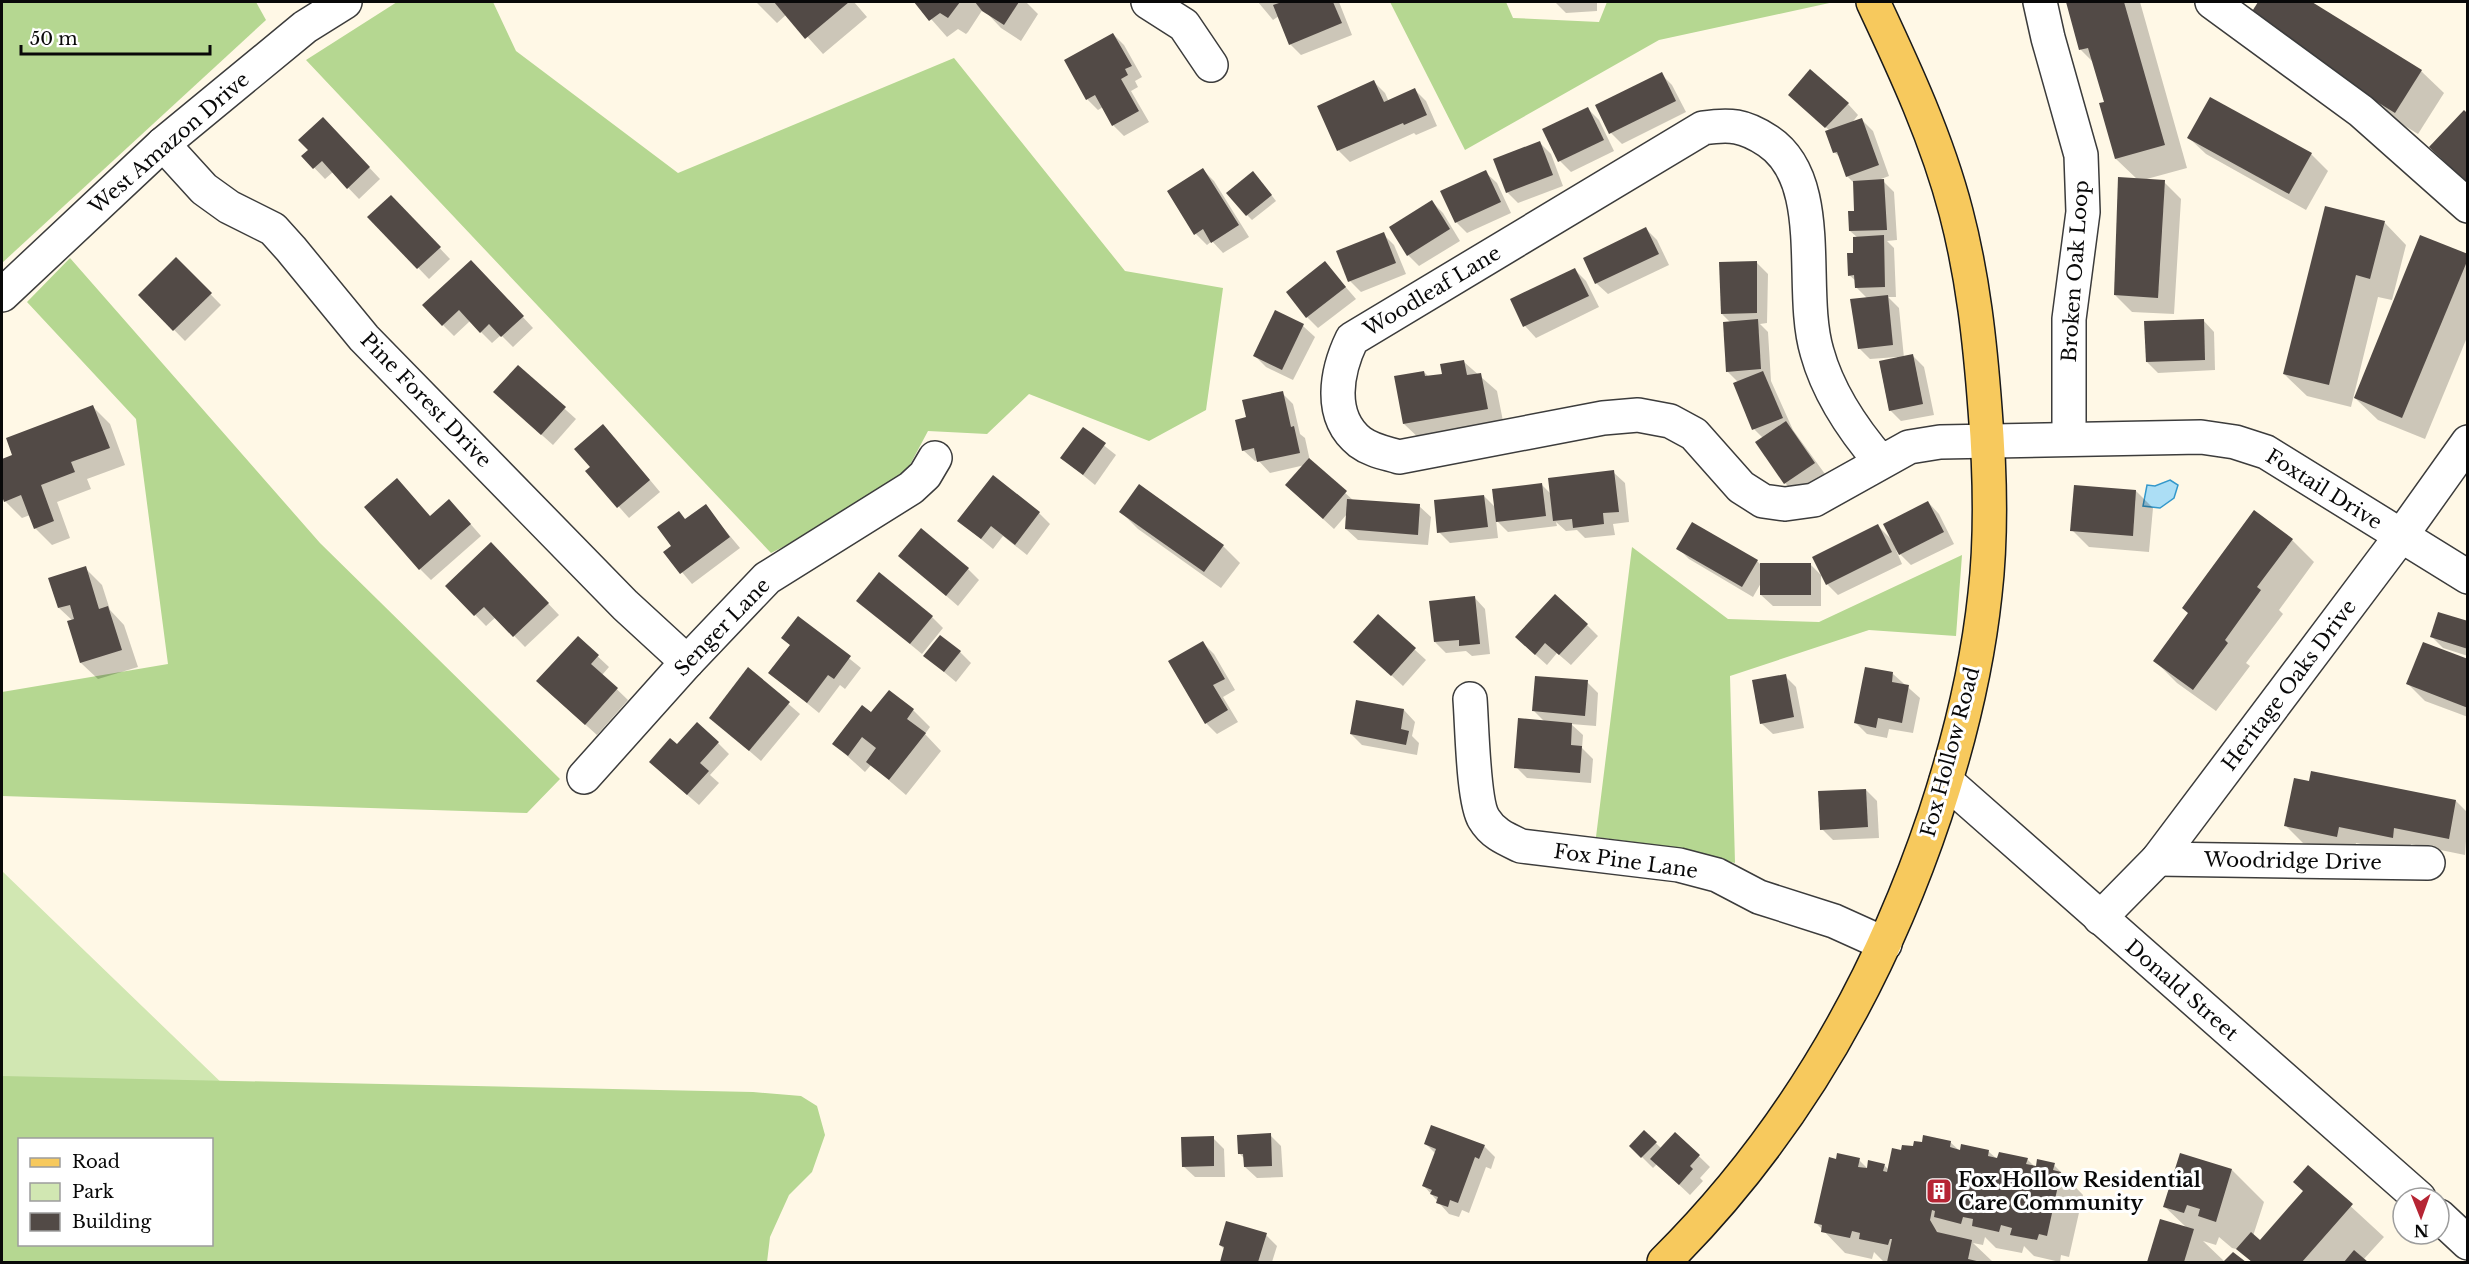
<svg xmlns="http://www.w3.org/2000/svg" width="2469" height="1264" font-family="'Libre Baskerville',serif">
<rect width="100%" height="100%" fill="#fff8e6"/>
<path fill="#d1e7b2" d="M2,871L257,1117L212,1140H20V1244L2,1262Z"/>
<g fill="#b5d791" fill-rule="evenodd">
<path d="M2,2H256L266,20L2,263Z"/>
<path d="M397,2H493L516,51L678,173L954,58L1125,271L1223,288L1206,410L1149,441L1029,394L987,434L928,431L904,476L846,515L771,553L306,60Z"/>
<path d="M1390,2H1506L1513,18L1599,22L1607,2H1834L1659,40L1465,150Z"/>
<path d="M70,258L320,543L560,779L527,813L2,796V692L168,664L136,419L27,302Z"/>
<path d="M1632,547L1728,619L1819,622L1962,555L1956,636L1869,630L1730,676L1735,863L1670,847L1596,837Z"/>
<path d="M2,1076L753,1092L801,1096L817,1106L825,1135L812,1172L789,1195L770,1237L767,1262H2ZM20,1140H212V1244H20Z"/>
</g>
<path fill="#acdef5" stroke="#3498cb" stroke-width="1.5" d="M2170,480L2178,485L2174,498L2160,508L2143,506L2147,485L2155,486Z"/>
<g fill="#0003">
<path d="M756,2H854L867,17L823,54L787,14L777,23Z"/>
<path d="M916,2H1026L1038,14L1021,41L1001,28L983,9L968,32L966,34L958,29L947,37Z"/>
<path d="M1258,2H1339L1352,35L1301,55L1290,44L1279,16L1273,20Z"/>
<path d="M1555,2H1597V11L1566,13Z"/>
<path d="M2067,2H2140L2187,168L2143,180L2164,182L2181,199L2174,314L2132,312L2115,295L2138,180L2116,159L2105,103L2094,63L2081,50Z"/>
<path d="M2260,2H2309L2421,71L2444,93L2418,134L2270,43L2248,21Z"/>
<path d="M1113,34L1124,45L1142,77L1135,81L1138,87L1131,91L1149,122L1124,136L1113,125L1103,107L1098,110L1087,99Z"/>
<path d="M1661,74L1672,85L1686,112L1622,144L1611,133L1597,106Z"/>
<path d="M1374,82L1385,93L1389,102L1415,90L1426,101L1437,126L1416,135L1414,133L1350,162L1339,151L1319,106Z"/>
<path d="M1848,104L1858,115L1851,124L1862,120L1873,131L1889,176L1881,179L1894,192L1897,240L1887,241L1894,248L1896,297H1888L1899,308L1904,358L1913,356L1924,367L1934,415L1901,421L1890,410L1897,357L1870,359L1859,348L1868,299L1856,287V281L1849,275L1858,238L1850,231L1856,212L1854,183L1847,176L1841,158L1834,152L1830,131L1801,105Z"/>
<path d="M1588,109L1599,120L1614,151L1571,172L1560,161Z"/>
<path d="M334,130L380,179L359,199L333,172L325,179L303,156Z"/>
<path d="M2189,138L2311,154L2328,171L2306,210L2206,154Z"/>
<path d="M1540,143L1551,154L1563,186L1518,203L1507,192Z"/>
<path d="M1203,170L1214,181L1249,237L1223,253L1212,241L1207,245L1196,234L1169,191Z"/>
<path d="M1485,172L1497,183L1511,213L1467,233L1456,222Z"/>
<path d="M1258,178L1276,201L1252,220L1247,215Z"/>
<path d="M391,197L450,259L429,279L370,218Z"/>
<path d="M1432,202L1443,213L1460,241L1419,266L1408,255Z"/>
<path d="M2384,222L2406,245L2392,300L2378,297L2351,407L2307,396L2284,374Z"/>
<path d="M1646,229L1657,240L1669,265L1608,294L1596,283Z"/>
<path d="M1383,234L1394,245L1406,274L1361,292L1350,281L1338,252Z"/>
<path d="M2468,256V335L2425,439L2378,420L2355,398Z"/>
<path d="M176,259L221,305L185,341L140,295Z"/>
<path d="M1325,263L1356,299L1318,328L1307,317Z"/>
<path d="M1757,263L1768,274L1767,323L1760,324L1768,332L1771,381L1793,430L1825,474L1796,494L1785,483L1763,438L1754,429L1735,384L1739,383L1727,371L1731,323L1722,314Z"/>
<path d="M1575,270L1586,281L1599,307L1536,338L1525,326L1512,300Z"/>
<path d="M482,273L533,328L513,347L501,335L492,343L470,321L454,336L443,325Z"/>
<path d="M1276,312L1303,326L1315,337L1293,380L1266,367L1255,356Z"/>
<path d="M2203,320L2214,332L2215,370L2158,373L2147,362Z"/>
<path d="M1464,362L1497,391L1504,426L1421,440L1404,424L1424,372L1429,377L1444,375Z"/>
<path d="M518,367L576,419L553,445L506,403Z"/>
<path d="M1282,393L1293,404L1300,434L1305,438L1310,461L1354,501L1419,506L1431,517L1428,545L1358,540L1346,529L1347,514L1334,529L1298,496L1305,465L1270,473L1258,460L1255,461L1243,450L1248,418Z"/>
<path d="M93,407L110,424L125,465L87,479L91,489L57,502L70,538L52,545L35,528L30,515L22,518L5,501L2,491V460L14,456Z"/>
<path d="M1083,429L1116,455L1095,485L1062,458Z"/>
<path d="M614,437L660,492L629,518L587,471Z"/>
<path d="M1613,472L1625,483L1629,522L1613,524L1615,535L1585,538L1577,530L1566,531L1556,522L1557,526L1508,532L1496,520L1498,538L1450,543L1439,532L1484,496L1496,508L1542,485L1552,495Z"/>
<path d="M2136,491L2153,508L2149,552L2089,547L2072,530Z"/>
<path d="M1928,502L1939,514L1954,544L1911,565L1896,550L1902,564L1838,595L1827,584L1878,526L1892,540Z"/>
<path d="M705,506L740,548L692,584L665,552L673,546Z"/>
<path d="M460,512L481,536L431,580L420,569Z"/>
<path d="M1121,512L1223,546L1240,563L1221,588L1138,529Z"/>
<path d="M1039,513L1050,524L1027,555L1003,536L993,549L959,521Z"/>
<path d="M2292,540L2314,562L2279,610L2283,614L2246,663L2250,666L2216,711L2177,683L2155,661Z"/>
<path d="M1678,548L1757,561L1760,564H1810L1821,575V606H1773L1761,595V583L1753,597L1689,559Z"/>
<path d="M502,555L559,615L525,647L496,617L486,626L447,586Z"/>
<path d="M900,556L968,569L979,580L958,606Z"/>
<path d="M85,568L102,585L110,610L124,625L138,667L98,679L81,663L73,621L59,608Z"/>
<path d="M1474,597L1485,609L1490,654L1472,656L1466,651L1446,653L1435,642Z"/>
<path d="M858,601L932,617L943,628L922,654Z"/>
<path d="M1378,616L1426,660L1403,686L1366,652Z"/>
<path d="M799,618L861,668L845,689L840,685L819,713L770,673L791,646L783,638Z"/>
<path d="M2468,623V656L2443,648L2432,637Z"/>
<path d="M1587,625L1598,636L1571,665L1557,653L1547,665L1528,648Z"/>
<path d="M578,638L609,667L602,675L628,700L597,735L549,692Z"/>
<path d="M1203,643L1214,654L1235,690L1223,697L1238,722L1217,734L1206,723Z"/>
<path d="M960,652L971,663L956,682L925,656Z"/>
<path d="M2468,661V717L2425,701L2408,684Z"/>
<path d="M748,669L800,714L761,761L711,718Z"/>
<path d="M1893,674L1920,698L1913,733L1889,729L1887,738L1867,734L1856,723Z"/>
<path d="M1785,676L1796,687L1804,728L1773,734L1761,723Z"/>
<path d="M1587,682L1598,693L1596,726L1571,724L1583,735L1582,748L1593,759L1591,783L1527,778L1516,767L1545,722L1534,711Z"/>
<path d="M889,692L913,710L930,727L925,734L941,751L906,795L871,765L865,772L834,744L872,715Z"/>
<path d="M1404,710L1415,722L1412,736L1419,743L1417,755L1362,745L1351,734Z"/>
<path d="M718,743L729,754L710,775L719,783L699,805L662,773Z"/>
<path d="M1866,790L1877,801L1879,838L1833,840L1822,829Z"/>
<path d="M2456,801L2468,813L2465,855L2411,844L2409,854L2356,843L2354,853L2303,843L2286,826Z"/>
<path d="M1644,1132L1662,1149L1676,1134L1710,1167L1700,1178L1703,1181L1690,1195L1657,1164L1653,1168L1631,1146Z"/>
<path d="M1270,1135L1281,1146L1283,1177L1257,1178L1245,1167V1159L1239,1153Z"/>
<path d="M1213,1138L1224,1149L1225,1177H1195L1183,1166Z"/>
<path d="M1950,1142L1961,1152L1988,1151L1997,1159H2027L2035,1167L2054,1165L2083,1195L2069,1257L2061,1255L2060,1262L2034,1256L2024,1246L2022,1253L1996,1248L1985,1237L1983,1245L1973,1243L1993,1262H1888L1883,1261L1874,1252L1872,1259L1845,1253L1816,1223L1859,1160L1868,1169L1884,1165L1889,1170L1902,1152Z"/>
<path d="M1426,1144L1484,1146L1495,1157L1491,1169L1486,1167L1469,1213L1462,1210L1459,1217L1449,1214L1424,1186L1436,1154Z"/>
<path d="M2308,1167L2384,1237L2363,1260L2366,1262H2252L2240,1250L2232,1248L2219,1237L2216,1245L2203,1241L2225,1262H2148L2161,1221L2187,1228L2165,1207L2232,1170L2264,1202L2253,1236L2260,1242L2305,1191Z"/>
<path d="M1266,1235L1277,1246L1272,1262H1221L1225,1250L1220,1245Z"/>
</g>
<g fill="#524a46">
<path d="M774,2H849L805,39Z"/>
<path d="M914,2H960L948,18L940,13L929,21Z"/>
<path d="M975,2H1019L1004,25L982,11Z"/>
<path d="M1282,2H1333L1342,23L1289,45L1273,5Z"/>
<path d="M2066,2H2124L2165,145L2115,159L2099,103L2104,102L2088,48L2079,50Z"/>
<path d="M2258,2H2312L2422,70L2395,113L2246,21Z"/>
<path d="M1113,33L1132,66L1125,69L1128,75L1121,79L1139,111L1112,126L1095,95L1086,100L1064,60Z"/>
<path d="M1810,69L1849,103L1825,128L1788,95Z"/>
<path d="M1662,72L1676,101L1609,134L1595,105Z"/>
<path d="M1374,80L1384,102L1415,88L1427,115L1404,125L1403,123L1337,151L1317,106Z"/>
<path d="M2210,97L2312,153L2289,194L2187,138Z"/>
<path d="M1588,107L1604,140L1558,162L1542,129Z"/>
<path d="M2464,110L2468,114V184L2429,147Z"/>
<path d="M323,117L370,167L347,189L322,161L313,169L301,156L308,150L298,140Z"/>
<path d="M1862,118L1879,165L1846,177L1837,152L1833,153L1825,131Z"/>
<path d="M1540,141L1553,175L1506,193L1493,159Z"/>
<path d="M1203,168L1239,225L1211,243L1203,229L1194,235L1167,191Z"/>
<path d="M1486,170L1501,202L1455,223L1440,191Z"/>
<path d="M1253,171L1272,195L1246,216L1226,193Z"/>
<path d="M2118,177L2165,180L2158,298L2114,295Z"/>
<path d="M1884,179L1887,230L1849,231L1848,211H1854L1853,181Z"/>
<path d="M391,195L441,247L417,269L367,217Z"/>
<path d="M1432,200L1450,229L1407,256L1389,227Z"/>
<path d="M2325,206L2385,221L2370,279L2356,275L2329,385L2283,374Z"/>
<path d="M1646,227L1659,254L1595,284L1583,258Z"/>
<path d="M1384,232L1396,263L1348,282L1336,251Z"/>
<path d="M1884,235L1885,287L1855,288L1854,275L1848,276L1847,253H1853V237Z"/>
<path d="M2420,235L2468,254V259L2402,418L2354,398Z"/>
<path d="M176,257L212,293L173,331L138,295Z"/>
<path d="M471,260L524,316L501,337L489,324L480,333L459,310L442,326L422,305Z"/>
<path d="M1325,261L1346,287L1306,318L1286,292Z"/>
<path d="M1757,261V313L1721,314L1719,262Z"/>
<path d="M1575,268L1589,296L1523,327L1510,299Z"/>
<path d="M1888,295L1893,345L1858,349L1850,299Z"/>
<path d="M1275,310L1304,324L1282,370L1253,356Z"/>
<path d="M1758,319L1761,369L1726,372L1723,322Z"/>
<path d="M2204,319L2205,360L2146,362L2144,321Z"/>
<path d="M1913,354L1923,404L1889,411L1879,361Z"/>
<path d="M1464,360L1467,375L1481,373L1488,409L1403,424L1394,376L1424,371L1425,376L1442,374L1440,364Z"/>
<path d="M518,365L566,407L541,435L493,392Z"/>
<path d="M1763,371L1783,418L1752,430L1733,383Z"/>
<path d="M1283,391L1291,427L1294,426L1300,453L1257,462L1254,448L1242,451L1235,420L1246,417L1242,400Z"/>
<path d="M93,405L110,448L71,462L75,472L41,485L54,521L34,529L21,495L4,502L2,496V459L12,455L6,438Z"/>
<path d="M1786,421L1815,463L1784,484L1755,442Z"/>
<path d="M603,424L650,480L617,508L585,471L590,467L574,449Z"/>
<path d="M1083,427L1106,443L1083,475L1060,458Z"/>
<path d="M1309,458L1347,491L1323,519L1285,485Z"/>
<path d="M1614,470L1619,512L1603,513L1604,524L1573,528L1572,519L1553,521L1548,478Z"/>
<path d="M993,475L1040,512L1015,545L991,526L981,539L957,521Z"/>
<path d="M397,478L430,516L449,499L471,524L419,570L364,507Z"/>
<path d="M1542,483L1546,516L1496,522L1492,489Z"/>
<path d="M1139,484L1224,545L1204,572L1119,512Z"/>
<path d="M2074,485L2136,490L2133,536L2070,531Z"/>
<path d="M1484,495L1488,527L1437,533L1434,500Z"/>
<path d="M1347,499L1420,504L1418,535L1345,529Z"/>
<path d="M1928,501L1944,532L1899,555L1883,524Z"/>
<path d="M706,504L730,537L680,574L663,552L671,546L657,527L679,511L685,519Z"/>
<path d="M2254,510L2293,539L2257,587L2261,590L2225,640L2228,643L2193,690L2153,661L2188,613L2182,608Z"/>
<path d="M1692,522L1758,560L1742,587L1676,549Z"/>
<path d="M1878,524L1892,552L1826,585L1812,557Z"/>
<path d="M921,528L969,568L946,596L898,556Z"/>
<path d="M491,542L549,603L513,637L484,607L474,616L445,586Z"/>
<rect x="1760" y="563" width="51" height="32"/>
<path d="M86,566L99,609L108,606L122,650L80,663L67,621L74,619L70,605L58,608L48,578Z"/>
<path d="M879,572L933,616L910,644L856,601Z"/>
<path d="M1555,594L1588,624L1559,655L1545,643L1535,655L1515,637Z"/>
<path d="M1475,596L1480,644L1459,646V640L1434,642L1429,601Z"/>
<path d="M2438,612L2468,621V649L2430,637Z"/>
<path d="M1378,614L1416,648L1391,676L1353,642Z"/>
<path d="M798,616L851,656L834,679L828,675L807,703L768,673L790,645L781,638Z"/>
<path d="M940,635L961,651L944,672L923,656Z"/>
<path d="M578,636L599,655L591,664L618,688L585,725L536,681Z"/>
<path d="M1203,641L1225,679L1213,685L1228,710L1205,724L1168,661Z"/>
<path d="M2423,642L2468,659V708L2406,684Z"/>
<path d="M748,667L790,702L749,751L709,718Z"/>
<path d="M1865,667L1893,672L1892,682L1909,685L1902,723L1878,718L1876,728L1854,723Z"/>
<path d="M1786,674L1794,717L1760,724L1752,680Z"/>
<path d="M1535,676L1588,680L1585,716L1532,711Z"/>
<path d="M889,690L914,709L907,719L926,733L889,780L866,762L876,748L862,737L848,756L832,744L862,705L871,712Z"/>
<path d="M1356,700L1404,709L1401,729L1409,731L1406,745L1350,734Z"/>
<path d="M1518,718L1572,723L1571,745L1582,746L1580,773L1514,768Z"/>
<path d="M697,722L719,742L700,763L709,771L687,795L649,762L670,738L677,744Z"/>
<path d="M2311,771L2456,800L2449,839L2394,828L2393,838L2339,827L2337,837L2284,826L2294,778L2309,781Z"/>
<path d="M1866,789L1868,827L1820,830L1818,791Z"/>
<path d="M1431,1125L1485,1145L1479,1159L1475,1157L1458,1203L1450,1200L1448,1207L1436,1203L1438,1197L1430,1194L1432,1190L1422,1186L1436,1149L1424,1144Z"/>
<path d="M1644,1130L1657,1142L1641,1158L1629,1146Z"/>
<path d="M1675,1132L1700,1155L1690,1166L1693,1169L1679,1185L1650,1159Z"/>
<path d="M1271,1133L1272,1166L1244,1167L1243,1154H1238L1237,1135Z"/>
<path d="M1923,1135L1951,1141L1950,1147L1960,1150L1961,1144L1989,1150L1988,1156L1997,1158L1999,1152L2028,1158L2026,1164L2036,1166L2037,1159L2055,1163L2053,1170L2061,1172L2047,1236L2039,1234L2037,1240L2010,1235L2012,1228L2001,1225L1999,1232L1972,1226L1973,1219L1963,1217L1961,1224L1934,1217L1935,1211L1932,1210L1930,1220L1937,1232L1972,1240L1968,1259L1981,1262H1887L1892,1239H1890L1888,1245L1859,1239L1860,1233L1852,1231L1850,1238L1821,1232L1822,1225L1814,1223L1829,1157L1836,1159L1837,1153L1860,1158L1858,1167L1867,1168L1868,1160L1885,1164L1883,1171L1887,1172L1892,1148L1901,1150L1902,1145L1913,1146L1914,1141L1922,1142Z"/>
<path d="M1214,1136V1166L1182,1167L1181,1137Z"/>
<path d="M2180,1153L2232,1169L2216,1222L2198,1216L2200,1209L2187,1205L2184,1213L2163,1207Z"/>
<path d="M2308,1165L2353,1204L2302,1262H2252L2236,1249L2251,1232L2260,1240L2303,1191L2293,1182Z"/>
<path d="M2160,1219L2194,1229L2184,1262H2147Z"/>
<path d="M1226,1221L1267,1233L1258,1262H1220L1224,1247L1219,1245Z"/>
<path d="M2354,1250L2368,1262H2344Z"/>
<path d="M2233,1252L2246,1262H2223Z"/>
</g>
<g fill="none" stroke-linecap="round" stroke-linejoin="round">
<g stroke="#3c3c3c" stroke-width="36">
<g id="minor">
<path d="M1148,2L1184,25L1211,65"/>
<path d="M2040,2L2048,38L2081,155L2083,212L2069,319V438"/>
<path d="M2212,2L2361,111L2468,206"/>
<path d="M163,144L204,189L229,207L273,229L291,249L364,338L625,605L687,662"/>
<path d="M2,295L163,144L305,27L345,2"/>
<path d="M1881,462C1855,432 1828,392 1817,352C1798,289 1828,181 1768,141C1744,125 1730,124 1703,128L1352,339C1337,370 1327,416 1360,442C1372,451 1386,453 1399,457L1603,418L1638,415L1670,421L1694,434L1741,487L1763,501L1785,504L1814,500L1909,447L1940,442L2201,437L2235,442L2266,452L2468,577"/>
<path d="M1470,699C1472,724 1473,802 1484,819C1493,834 1506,839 1521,846L1679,865L1717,875L1759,897L1834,921L1885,944"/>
<path d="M584,777L687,662L767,578L911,488L925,475L935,458"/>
<path d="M1946,781L2419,1198"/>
<path d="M2158,859L2428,863"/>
<path d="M2100,918L2158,859L2401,536L2468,442"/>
<path d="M2439,1216L2468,1243"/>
</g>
</g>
<g stroke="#1a1a1a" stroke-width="36">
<path id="major" d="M1664,1262C1791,1136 1878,985 1935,815C1959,742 1977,670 1985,594C1992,533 1990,470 1985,409C1980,342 1973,277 1956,212C1937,139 1905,70 1873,2"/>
</g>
<use href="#minor" stroke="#fff" stroke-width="33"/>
<use href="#major" stroke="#f7c95d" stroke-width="33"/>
</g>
<defs>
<g id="building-square" transform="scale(1.35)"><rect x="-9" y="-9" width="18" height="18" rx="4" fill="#b62534" stroke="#fff"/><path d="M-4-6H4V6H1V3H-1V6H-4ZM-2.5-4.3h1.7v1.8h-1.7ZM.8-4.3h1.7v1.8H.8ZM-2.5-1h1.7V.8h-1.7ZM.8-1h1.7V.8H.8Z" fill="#fff"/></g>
</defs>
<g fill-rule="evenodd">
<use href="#building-square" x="1939" y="1191"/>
</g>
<g text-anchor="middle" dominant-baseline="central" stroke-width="6" stroke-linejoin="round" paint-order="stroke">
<g font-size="20" fill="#090909" stroke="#fff">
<text transform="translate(169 143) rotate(-41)">West Amazon Drive</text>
<text transform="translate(2075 271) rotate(-86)">Broken Oak Loop</text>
<text transform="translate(1432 291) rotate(-31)">Woodleaf Lane</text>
<text transform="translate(426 400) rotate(46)">Pine Forest Drive</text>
<text transform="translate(2324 489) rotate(32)">Foxtail Drive</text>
<text transform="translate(722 627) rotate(-46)">Senger Lane</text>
<text transform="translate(2289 685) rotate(-53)">Heritage Oaks Drive</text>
<text transform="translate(1950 752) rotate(-75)">Fox Hollow Road</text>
<text transform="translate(1626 861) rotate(8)">Fox Pine Lane</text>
<text transform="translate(2293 861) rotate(1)">Woodridge Drive</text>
<text transform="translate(2182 990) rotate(41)">Donald Street</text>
</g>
<g font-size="20" font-weight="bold" fill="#090909" stroke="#fff" text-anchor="start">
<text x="1958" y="1180">Fox Hollow Residential<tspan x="1958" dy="23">Care Community</tspan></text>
</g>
</g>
<rect width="2469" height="1264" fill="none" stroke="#090909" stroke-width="6"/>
<rect x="18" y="1138" width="195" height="108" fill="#ffffff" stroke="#9d9d9d" stroke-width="1.5"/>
<rect x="30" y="1158" width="30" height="9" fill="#f7c95d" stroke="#9d9d9d" stroke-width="1.5"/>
<text x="72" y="1168" font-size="18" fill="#090909">Road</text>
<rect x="30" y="1183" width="30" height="18" fill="#d1e7b2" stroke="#9d9d9d" stroke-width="1.5"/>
<text x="72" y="1198" font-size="18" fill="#090909">Park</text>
<rect x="30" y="1213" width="30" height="18" fill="#524a46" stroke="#9d9d9d" stroke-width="1.5"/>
<text x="72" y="1228" font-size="18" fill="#090909">Building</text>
<g transform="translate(2421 1216) rotate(179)"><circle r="28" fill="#ffffff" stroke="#9d9d9d" stroke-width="1.5"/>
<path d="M0-4.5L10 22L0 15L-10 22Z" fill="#b62534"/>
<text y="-9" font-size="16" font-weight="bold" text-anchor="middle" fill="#090909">N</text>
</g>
<path d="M21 45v9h189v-9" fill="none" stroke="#090909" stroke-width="3"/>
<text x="30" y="45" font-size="18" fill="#090909" stroke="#ffffff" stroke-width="4.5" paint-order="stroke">50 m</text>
</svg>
